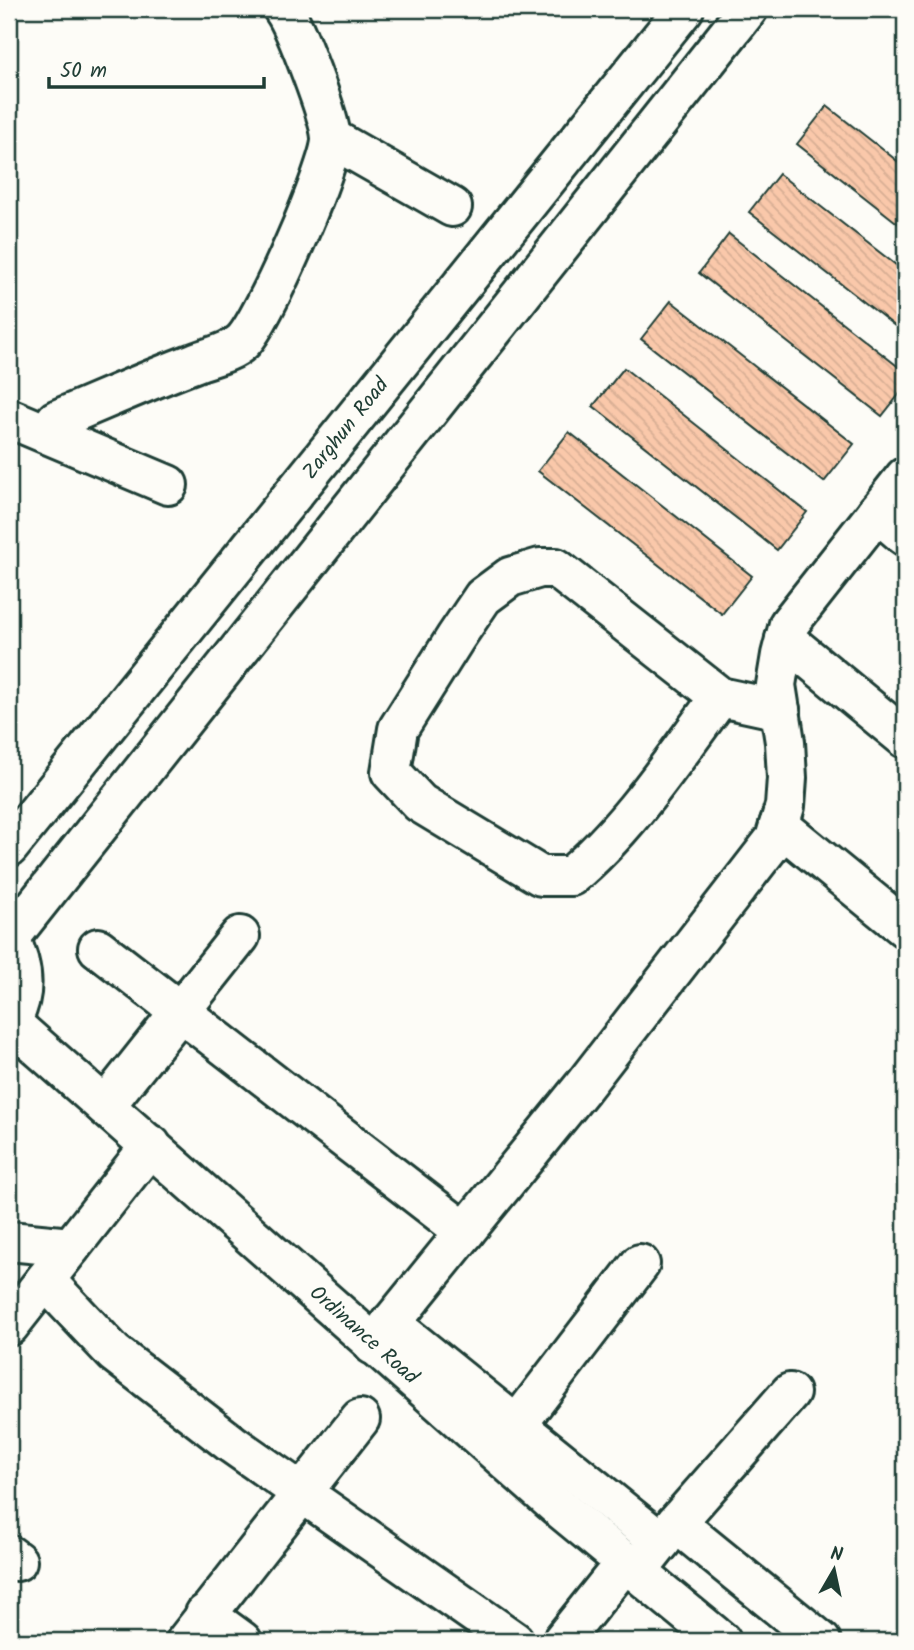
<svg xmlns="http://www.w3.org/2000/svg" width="914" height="1650" font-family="Kalam,sans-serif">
<defs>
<pattern id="building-back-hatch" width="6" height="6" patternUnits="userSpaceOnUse" patternTransform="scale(1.75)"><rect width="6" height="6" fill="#fac8aa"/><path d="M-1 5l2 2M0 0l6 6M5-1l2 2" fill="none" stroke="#d6ad93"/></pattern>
</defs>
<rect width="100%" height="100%" fill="#fdfcf7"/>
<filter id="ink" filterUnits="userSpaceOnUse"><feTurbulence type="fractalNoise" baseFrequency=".0143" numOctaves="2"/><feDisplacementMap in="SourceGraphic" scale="14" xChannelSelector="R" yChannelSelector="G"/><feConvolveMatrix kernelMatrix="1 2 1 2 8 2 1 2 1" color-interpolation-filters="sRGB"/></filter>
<g filter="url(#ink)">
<g fill="url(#building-back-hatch)" stroke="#1f3d34" stroke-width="2">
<path d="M827,106L905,167V229L797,144Z"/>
<path d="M779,174L905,272V334L749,212Z"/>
<path d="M729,234L905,372V387L882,416L699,273Z"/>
<path d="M671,301L854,444L824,482L641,339Z"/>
<path d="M624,368L807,512L777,550L593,406Z"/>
<path d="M569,432L752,576L722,614L538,471Z"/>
</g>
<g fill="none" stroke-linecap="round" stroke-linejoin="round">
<g stroke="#1f3d34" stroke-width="44">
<g id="minor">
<path d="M331,138L452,207"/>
<path d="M9,418L168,485"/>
<path d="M56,420C102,401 148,380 194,363C211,356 229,354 242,342C262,324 332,165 331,138C330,118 295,25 283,9"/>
<path d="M877,512L905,536"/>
<path d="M785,639L905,738"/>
<path d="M720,697C675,757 629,828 571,876H541L420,803L391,772L398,729L456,637L483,597L510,577L540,568H556L720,697L780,710"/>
<path d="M779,825L905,928"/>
<path id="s1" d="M9,847L684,9"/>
<path d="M10,938L748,9"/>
<path d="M98,948L465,1232"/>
<path id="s2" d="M11,1023L557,1506L721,1641"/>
<path d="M105,1106L240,936"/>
<path d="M9,1241L71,1247"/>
<path d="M45,1280L114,1353L232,1444L514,1641"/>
<path d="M390,1323L661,1542"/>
<path d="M9,1326L151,1145"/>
<path d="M373,1345L582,1088L775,839L785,806L787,778L785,742L776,685L781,655L789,624L905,477"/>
<path d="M516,1426L640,1264"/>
<path d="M676,1523L821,1641"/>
<path d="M9,1555L17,1561"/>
<path d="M645,1562L676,1523L790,1393"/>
<path d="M205,1614L242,1641"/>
<path d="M186,1641L360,1419"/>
<path d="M562,1641L626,1561"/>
</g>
</g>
<g stroke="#1f3d34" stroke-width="44">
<path id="major" d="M9,937C24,966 27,996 9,1025"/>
</g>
<use href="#minor" stroke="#fdfcf7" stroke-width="38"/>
<use href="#major" stroke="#fdfcf7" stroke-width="38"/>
</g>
</g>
<g text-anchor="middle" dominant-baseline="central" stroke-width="5" stroke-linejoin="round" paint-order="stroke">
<g font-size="21" fill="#1f3d34" stroke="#fdfcf7">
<text stroke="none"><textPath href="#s1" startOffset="537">Zarghun Road</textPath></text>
<text stroke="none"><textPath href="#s2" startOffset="471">Ordinance Road</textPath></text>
</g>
</g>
<rect width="914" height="1650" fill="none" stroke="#fdfcf7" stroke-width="35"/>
<rect x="18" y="18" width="879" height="1615" fill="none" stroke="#1f3d34" stroke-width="2.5" filter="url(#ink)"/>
<g transform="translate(834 1570) rotate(9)" stroke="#fdfcf7" stroke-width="5" paint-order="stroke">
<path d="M0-5L12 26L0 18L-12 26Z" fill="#1f3d34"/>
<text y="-10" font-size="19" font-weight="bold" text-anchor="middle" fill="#1f3d34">N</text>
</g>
<path d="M49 77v10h215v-10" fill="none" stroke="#1f3d34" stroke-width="3.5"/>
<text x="60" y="77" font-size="21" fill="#1f3d34" stroke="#fdfcf7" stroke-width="5" paint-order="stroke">50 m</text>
</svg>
